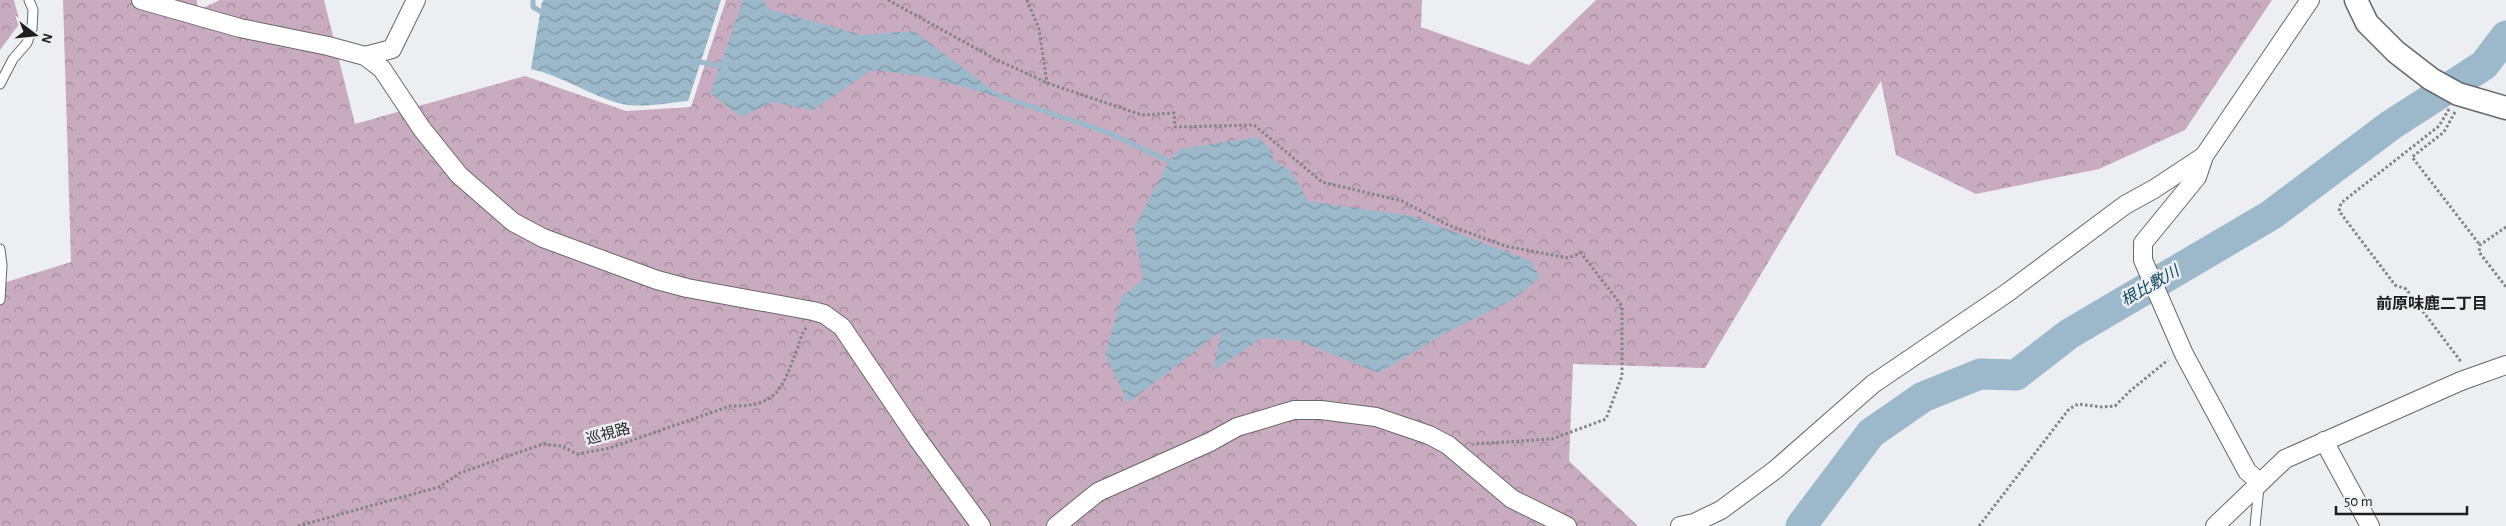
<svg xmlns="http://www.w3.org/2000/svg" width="2506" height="526" font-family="'Alegreya Sans','Noto Sans JP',sans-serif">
<defs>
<pattern id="forest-crowns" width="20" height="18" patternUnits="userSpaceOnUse" patternTransform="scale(1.25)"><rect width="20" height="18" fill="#c8abbe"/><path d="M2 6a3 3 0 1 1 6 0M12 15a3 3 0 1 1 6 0" fill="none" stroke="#a28b9a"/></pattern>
<pattern id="water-waves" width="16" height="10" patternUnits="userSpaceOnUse" patternTransform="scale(1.25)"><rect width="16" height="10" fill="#9bb9cb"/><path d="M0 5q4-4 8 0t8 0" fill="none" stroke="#7e96a4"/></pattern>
</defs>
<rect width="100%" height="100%" fill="#edeef1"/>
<g fill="url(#forest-crowns)">
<path d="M0,0H14L20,23L0,50Z"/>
<path d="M63,0H197L198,10L220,0H324L355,124L525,76L626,111L691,107L726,0H1422L1421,27L1529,65L1596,0H2272L2185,130L2099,169L1976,194L1896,155L1881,81L1819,177L1705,368L1573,364L1569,461L1638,526H0V284L71,262Z"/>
</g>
<g fill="url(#water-waves)">
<path d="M544,0H721L688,101C666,103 640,109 618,103C588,94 562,76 531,69L542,2Z"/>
<path d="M743,0H763L769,9L862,35L914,31L1005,99L929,77L872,70L813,110L772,102L741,117L710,93Z"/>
<path d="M1257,137L1269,147L1274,161L1291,171L1308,201L1412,216L1531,261L1540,277L1514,299L1444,334L1379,373L1299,341L1262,338L1213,371L1221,331L1128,403L1105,354L1121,297L1143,280L1134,228L1169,161L1180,149Z"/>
</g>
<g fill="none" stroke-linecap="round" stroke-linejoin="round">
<g stroke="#9bb9cb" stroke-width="5">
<path d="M533,0V7L545,14"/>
<path d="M695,61L726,67"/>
<path d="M1000,96L1109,133L1169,161"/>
</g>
<path stroke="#9bb9cb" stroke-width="31" d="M1801,526L1871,433L1923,397L1980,374L2016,375L2069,334L2271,215L2391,125L2484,65L2506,36"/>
<g stroke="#68686b" stroke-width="11">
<g id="service">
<path d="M0,84L13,59L27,43L32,29L33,10L29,0"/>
<path d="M0,249L2,265L0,300"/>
<path d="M2255,526L2259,487"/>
</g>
</g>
<g stroke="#68686b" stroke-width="20">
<g id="minor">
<path d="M141,0L240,28L328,46L365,56L382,69L422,129L459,175L513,222L543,238L657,280L687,288L813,311L824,314L842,327L917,438L981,526"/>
<path d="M365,56L392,49L416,0"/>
<path d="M2324,441L2370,526"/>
<path d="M2259,482L2247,471L2184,354L2143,260V243L2197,177L2204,156L2310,0"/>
<path d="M1056,526L1098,492L1210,442L1237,427L1294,410H1321L1376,417L1429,435L1448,445L1512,499L1567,526"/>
<path d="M1680,526L1694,523L1721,510L1775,470L1873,384L2007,293L2125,205L2154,189L2204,156"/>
<path d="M2215,526L2285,459L2461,381L2506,365"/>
</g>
</g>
<g stroke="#68686b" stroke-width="25">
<path id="tertiary" d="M2356,0L2367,23L2396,52L2431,79L2458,94L2506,108"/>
</g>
<g stroke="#838385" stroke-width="3" stroke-dasharray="2.5 2.5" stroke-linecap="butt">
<path d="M888,0L995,59L1050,84L1142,115L1174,113L1175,127L1254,125L1322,182L1402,201L1448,225L1505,246L1568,258L1581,253L1622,306V376L1606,419L1552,439L1473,444"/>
<path d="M1027,0L1039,29L1047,83"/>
<path d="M2449,109L2439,126L2341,203L2339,211L2395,285L2406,289L2462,363"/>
<path d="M2455,112L2444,132L2412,157L2480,245"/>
<path d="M2506,227L2480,245L2479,252L2506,287"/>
<path d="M298,526L439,487L460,473L543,444L561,446L577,454L610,448L730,406C779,407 782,388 798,347C800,340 802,332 807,327"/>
<path d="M1979,526L2069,409L2078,404L2102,407L2115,406L2130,391L2168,360"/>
</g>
<use href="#service" stroke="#fff" stroke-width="9"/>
<use href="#minor" stroke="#fff" stroke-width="18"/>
<use href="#tertiary" stroke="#fff" stroke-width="22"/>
</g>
<g text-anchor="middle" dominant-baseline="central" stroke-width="5" stroke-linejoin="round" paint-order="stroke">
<g font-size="15" fill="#1e1e1f" stroke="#edeef1">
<text transform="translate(608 434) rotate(-15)">巡視路</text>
</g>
<g font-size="16" font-style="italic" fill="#0c4761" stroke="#edeef1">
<text transform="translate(2150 286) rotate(-30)">根比敷川</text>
</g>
<g font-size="16" font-weight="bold" fill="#1e1e1f" stroke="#edeef1">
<text x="2432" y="304">前原味鹿二丁目</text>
</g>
</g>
<g transform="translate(35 35) rotate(106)" stroke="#edeef1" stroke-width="4" paint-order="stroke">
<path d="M0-4L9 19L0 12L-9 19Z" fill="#1e1e1f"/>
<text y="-8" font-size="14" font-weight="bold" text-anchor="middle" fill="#1e1e1f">N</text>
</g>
<path d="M2336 506v8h131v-8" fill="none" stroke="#1e1e1f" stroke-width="2.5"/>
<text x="2344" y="506" font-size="15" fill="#1e1e1f" stroke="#edeef1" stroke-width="4" paint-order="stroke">50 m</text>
</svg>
